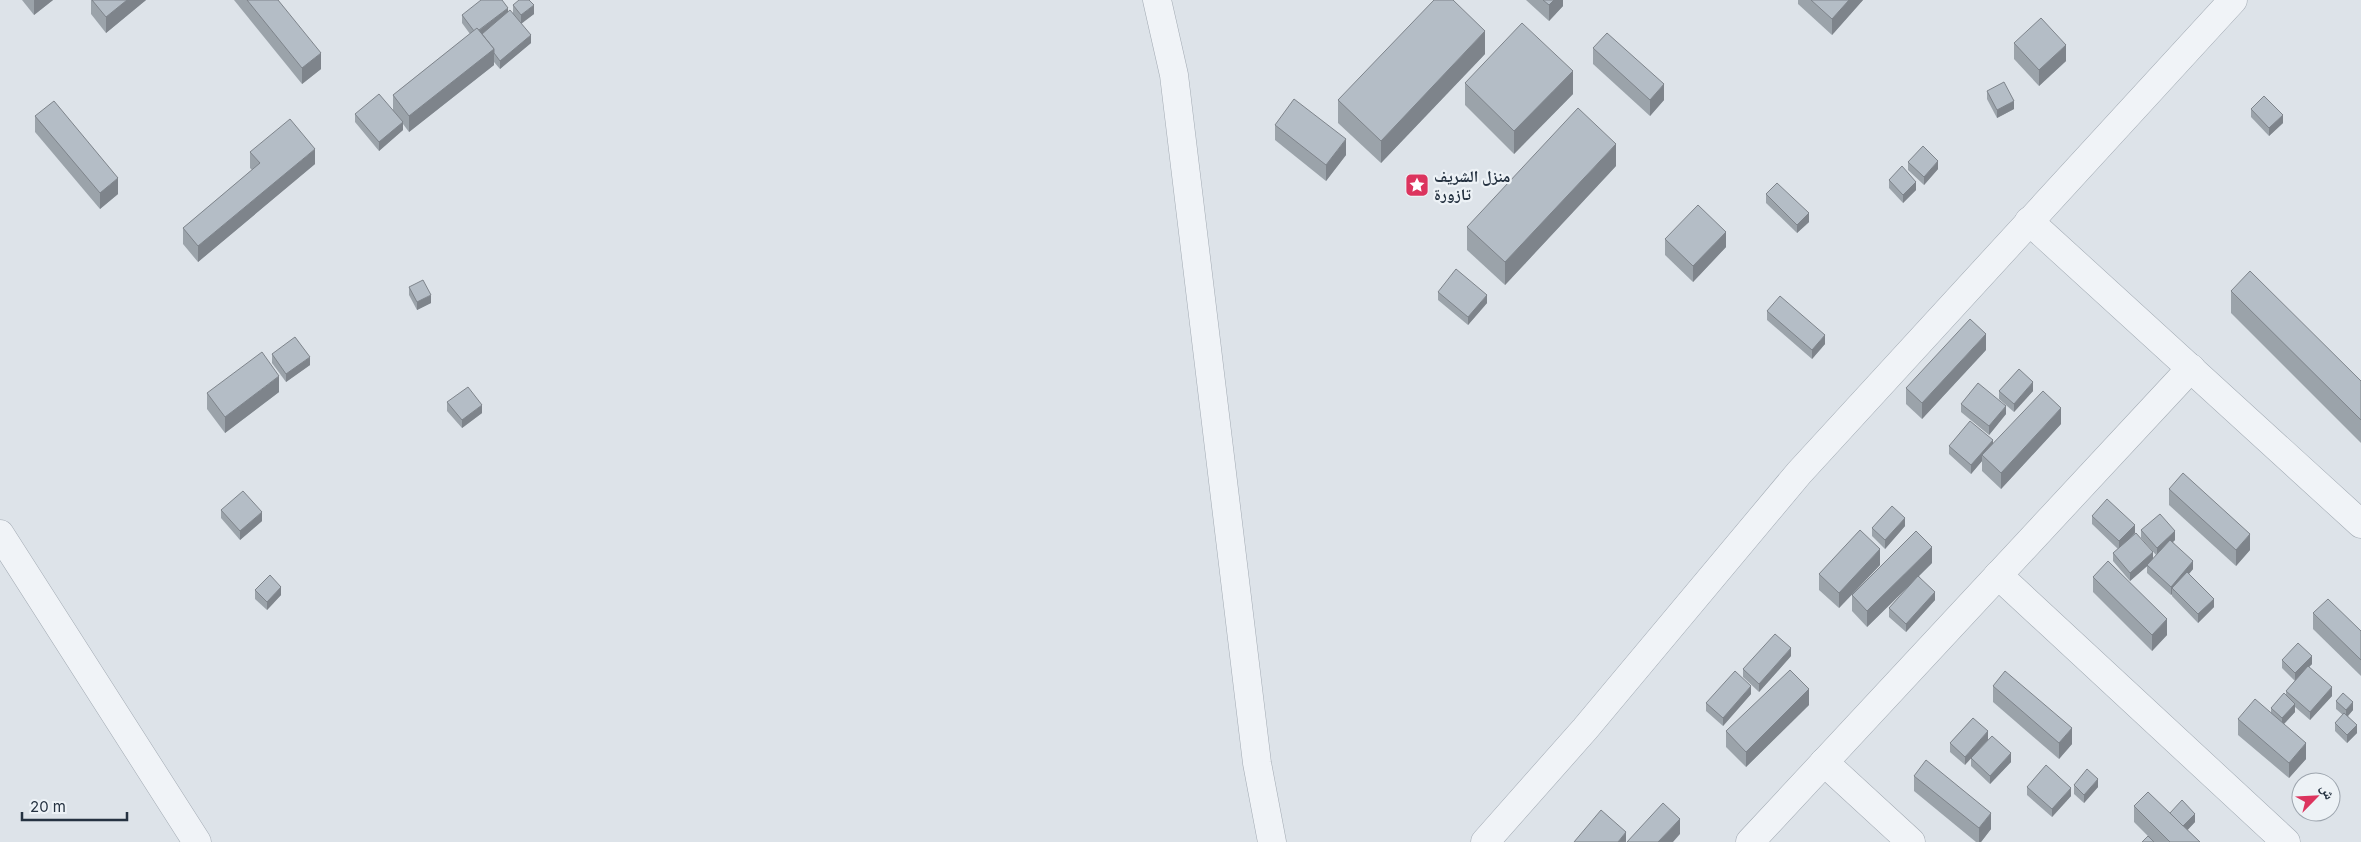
<svg xmlns="http://www.w3.org/2000/svg" width="2361" height="842" font-family="Inter,'Noto Naskh Arabic',sans-serif">
<rect width="100%" height="100%" fill="#dde3e9"/>
<g fill="none" stroke-linecap="round" stroke-linejoin="round">
<g stroke="#a2aab3" stroke-width="29">
<g id="minor">
<path d="M1157,0L1174,75L1257,763L1272,842"/>
<path d="M2029,221L2361,524"/>
<path d="M0,534L197,842"/>
<path d="M1998,575L2286,842"/>
<path d="M1824,762L1911,842"/>
<path d="M1485,842L1585,729L1799,473L2233,0"/>
<path d="M1750,842L2191,368"/>
</g>
</g>
<use href="#minor" stroke="#f0f3f7" stroke-width="28"/>
</g>
<g fill="#9ba3aa">
<path d="M22,0H53L34,15Z"/>
<path d="M91,0H146L106,33L91,14Z"/>
<path d="M234,0H278L321,69L302,84Z"/>
<path d="M1526,0H1563V6L1549,21Z"/>
<path d="M1798,0H1863L1832,35L1798,4Z"/>
<path d="M513,5L534,14L521,23L531,43L500,69L494,62V65L409,132L403,124V130L379,151L355,122V114L393,110V95L470,34L462,23V15L508,12L513,13Z"/>
<path d="M2014,43L2066,61L2039,86L2014,59Z"/>
<path d="M1593,48L1664,100L1650,116L1593,64Z"/>
<path d="M1485,54L1381,163L1338,123V100Z"/>
<path d="M1465,83L1573,94L1514,154L1465,105Z"/>
<path d="M1987,91L2014,109L1997,118L1987,99Z"/>
<path d="M2251,109L2283,123L2269,136L2251,117Z"/>
<path d="M35,116L118,194L100,209L35,132Z"/>
<path d="M1275,125L1346,155L1326,181L1275,140Z"/>
<path d="M250,152L315,164L198,262L183,244V228L252,170L250,168Z"/>
<path d="M1908,162L1938,169L1924,185L1908,170Z"/>
<path d="M1616,166L1505,285L1467,250V227Z"/>
<path d="M1889,180L1916,190L1903,203L1889,188Z"/>
<path d="M1766,194L1809,222L1797,233L1766,203Z"/>
<path d="M1665,239L1726,247L1693,282L1665,255Z"/>
<path d="M409,287L431,303L417,310L409,295Z"/>
<path d="M2231,291L2361,381V443L2231,313Z"/>
<path d="M1438,292L1487,303L1468,325L1438,300Z"/>
<path d="M1767,311L1825,344L1812,359L1767,320Z"/>
<path d="M1986,350L1922,419L1906,404V388Z"/>
<path d="M272,354L310,365L286,382L272,363Z"/>
<path d="M1999,391H2033L2014,412L1999,399Z"/>
<path d="M279,392L225,433L207,409V393Z"/>
<path d="M447,402L482,413L462,428L447,411Z"/>
<path d="M1961,404L2006,414L1989,435L1961,412Z"/>
<path d="M2061,424L2001,489L1982,471V461L1971,474L1949,454V446L1993,444Z"/>
<path d="M2169,489L2250,550L2236,566L2169,505Z"/>
<path d="M221,510L262,521L240,540L221,518Z"/>
<path d="M2092,516L2135,533L2129,539L2153,559L2156,555L2141,538V530L2175,540L2173,542L2193,569L2189,574L2214,607L2198,623L2172,596V594L2171,595L2147,573V566L2130,581L2113,561V553L2118,549L2092,524Z"/>
<path d="M1905,526L1885,549L1872,536V528Z"/>
<path d="M1932,563L1919,576L1935,600L1906,632L1889,617V608L1911,584L1867,627L1852,611V595Z"/>
<path d="M1880,565L1839,608L1819,590V574Z"/>
<path d="M2093,577L2167,635L2152,651L2093,592Z"/>
<path d="M255,590L281,595L267,610L255,599Z"/>
<path d="M2313,613L2361,631V676L2313,629Z"/>
<path d="M1791,656L1759,692L1743,677V669Z"/>
<path d="M2282,660L2312,664L2309,667L2332,696L2310,720L2295,707V712L2284,724L2306,759L2289,778L2238,735V719L2271,713V708L2286,695V691L2295,681L2282,668Z"/>
<path d="M1993,686L2072,744L2059,759L1993,702Z"/>
<path d="M1751,694L1723,726L1706,711V703Z"/>
<path d="M2336,701L2353,710L2348,716L2357,733L2347,743L2335,731V723L2343,715L2336,709Z"/>
<path d="M1809,705L1746,767L1726,747V731Z"/>
<path d="M1973,718L1965,765L1950,752V743Z"/>
<path d="M1971,758L2011,762L1990,784L1971,766Z"/>
<path d="M1914,776L1991,829L1981,842H1976L1914,791Z"/>
<path d="M2074,785L2098,787L2084,803L2074,794Z"/>
<path d="M2027,787L2071,796L2052,817L2027,795Z"/>
<path d="M2134,806L2170,813L2195,822L2187,830L2200,842H2142L2148,836L2134,822Z"/>
</g>
<g fill="#7e848b">
<path d="M34,0H53L34,15Z"/>
<path d="M127,0H146L106,33V17Z"/>
<path d="M1554,0H1563V6L1549,21V5Z"/>
<path d="M1849,0H1863L1832,35V19Z"/>
<path d="M534,5V14L521,24V15Z"/>
<path d="M508,8V16L480,38L476,33Z"/>
<path d="M1485,31V54L1381,163V141Z"/>
<path d="M531,35V43L500,69V61Z"/>
<path d="M2066,45V61L2039,86V70Z"/>
<path d="M494,49V65L409,132V116Z"/>
<path d="M321,53V69L302,84V68Z"/>
<path d="M1573,71V94L1514,154V131Z"/>
<path d="M1664,84V100L1650,116V100Z"/>
<path d="M2014,101V109L1997,118V110Z"/>
<path d="M2283,115V123L2269,136V128Z"/>
<path d="M403,122V130L379,151V142Z"/>
<path d="M1346,139V155L1326,181V165Z"/>
<path d="M1616,144V166L1505,285V262Z"/>
<path d="M315,149V164L198,262V246Z"/>
<path d="M1938,161V169L1924,185V177Z"/>
<path d="M118,178V194L100,209V193Z"/>
<path d="M1916,182V190L1903,203V195Z"/>
<path d="M1809,213V222L1797,233V225Z"/>
<path d="M1726,232V247L1693,282V266Z"/>
<path d="M431,295V303L417,310V302Z"/>
<path d="M1487,295V303L1468,325V317Z"/>
<path d="M1986,334V350L1922,419V403Z"/>
<path d="M1825,335V344L1812,359V350Z"/>
<path d="M310,357V365L286,382V374Z"/>
<path d="M279,376V392L225,433V417Z"/>
<path d="M2033,382V391L2014,412V404Z"/>
<path d="M482,405V413L462,428V420Z"/>
<path d="M2006,406V414L1989,435V426Z"/>
<path d="M2061,408V424L2001,489V473Z"/>
<path d="M1993,440V448L1982,455V461L1971,474V465Z"/>
<path d="M262,512V521L240,540V531Z"/>
<path d="M1905,518V526L1885,549V540Z"/>
<path d="M2135,525V533L2119,550V541Z"/>
<path d="M2175,531V540L2157,556V548Z"/>
<path d="M2250,534V550L2236,566V550Z"/>
<path d="M1932,547V563L1867,627V611Z"/>
<path d="M1880,549V565L1839,608V593Z"/>
<path d="M2153,552V561L2130,581V573Z"/>
<path d="M2193,561V569L2174,591L2172,588V594L2171,595V587Z"/>
<path d="M281,587V595L267,610V602Z"/>
<path d="M1935,592V600L1906,632V624Z"/>
<path d="M2214,599V607L2198,623V614Z"/>
<path d="M2167,619V635L2152,651V635Z"/>
<path d="M1791,648V656L1759,692V684Z"/>
<path d="M2312,656V664L2295,681V673Z"/>
<path d="M1751,686V694L1723,726V718Z"/>
<path d="M2332,687V696L2310,720V712Z"/>
<path d="M1809,689V705L1746,767V752Z"/>
<path d="M2353,702V710L2346,718V710Z"/>
<path d="M2295,704V712L2282,726V718Z"/>
<path d="M2357,725V733L2347,743V735Z"/>
<path d="M2072,728V744L2059,759V743Z"/>
<path d="M1988,731V740L1965,765V757Z"/>
<path d="M2306,743V759L2289,778V763Z"/>
<path d="M2011,753V762L1990,784V776Z"/>
<path d="M2098,779V787L2084,803V795Z"/>
<path d="M2071,788V796L2052,817V809Z"/>
<path d="M1991,813V829L1981,842H1979V828Z"/>
<path d="M2195,814V822L2183,835V826Z"/>
<path d="M1680,819V834L1673,842H1658Z"/>
<path d="M1626,832V842H1618Z"/>
</g>
<g fill="#b4bdc6" stroke="#7e848b">
<path d="M92,0H127L106,17Z"/>
<path d="M247,0H278L321,53L302,68Z"/>
<path d="M481,0H502L508,8L479,30L477,28L474,31L462,15Z"/>
<path d="M519,0H529L534,5L521,15L513,5Z"/>
<path d="M1434,0H1453L1485,31L1381,141L1338,100Z"/>
<path d="M1543,0H1554L1549,5Z"/>
<path d="M1811,0H1849L1832,19Z"/>
<path d="M510,10L531,35L500,61L494,53V49L482,34Z"/>
<path d="M2041,18L2066,45L2039,70L2014,43Z"/>
<path d="M1522,23L1573,71L1514,131L1465,83Z"/>
<path d="M477,28L494,49L409,116L393,95Z"/>
<path d="M1607,33L1664,84L1650,100L1593,48Z"/>
<path d="M2004,82L2014,101L1997,110L1987,91Z"/>
<path d="M379,94L403,122L379,142L355,114Z"/>
<path d="M2264,96L2283,115L2269,128L2251,109Z"/>
<path d="M1294,99L1346,139L1326,165L1275,125Z"/>
<path d="M54,101L118,178L100,193L35,116Z"/>
<path d="M1578,108L1616,144L1505,262L1467,227Z"/>
<path d="M290,119L315,149L198,246L183,228L260,163L250,152Z"/>
<path d="M1923,146L1938,161L1924,177L1908,162Z"/>
<path d="M1902,166L1916,182L1903,195L1889,180Z"/>
<path d="M1777,183L1809,213L1797,225L1766,194Z"/>
<path d="M1698,205L1726,232L1693,266L1665,239Z"/>
<path d="M1456,269L1487,295L1468,317L1438,292Z"/>
<path d="M2250,271L2361,381V420L2231,291Z"/>
<path d="M423,280L431,295L417,302L409,287Z"/>
<path d="M1780,296L1825,335L1812,350L1767,311Z"/>
<path d="M1970,319L1986,334L1922,403L1906,388Z"/>
<path d="M295,337L310,357L286,374L272,354Z"/>
<path d="M262,352L279,376L225,417L207,393Z"/>
<path d="M2019,369L2033,382L2014,404L1999,391Z"/>
<path d="M1978,383L2006,406L1989,426L1961,404Z"/>
<path d="M468,387L482,405L462,420L447,402Z"/>
<path d="M2043,391L2061,408L2001,473L1982,455Z"/>
<path d="M1970,421L1993,440L1971,465L1949,446Z"/>
<path d="M2183,473L2250,534L2236,550L2169,489Z"/>
<path d="M243,491L262,512L240,531L221,510Z"/>
<path d="M2107,499L2135,525L2119,541L2092,516Z"/>
<path d="M1892,506L1905,518L1885,540L1872,528Z"/>
<path d="M2160,514L2175,531L2157,548L2141,530Z"/>
<path d="M1860,530L1880,549L1839,593L1819,574Z"/>
<path d="M1916,531L1932,547L1867,611L1852,595Z"/>
<path d="M2136,533L2153,552L2130,573L2113,553Z"/>
<path d="M2170,540L2193,561L2171,587L2147,565Z"/>
<path d="M2108,561L2167,619L2152,635L2093,577Z"/>
<path d="M2187,572L2214,599L2198,614L2172,588Z"/>
<path d="M270,575L281,587L267,602L255,590Z"/>
<path d="M1918,576L1935,592L1906,624L1889,608Z"/>
<path d="M2328,599L2361,631V660L2313,613Z"/>
<path d="M1775,634L1791,648L1759,684L1743,669Z"/>
<path d="M2298,643L2312,656L2295,673L2282,660Z"/>
<path d="M2308,666L2332,687L2310,712L2286,691Z"/>
<path d="M1790,670L1809,689L1746,752L1726,731Z"/>
<path d="M1735,671L1751,686L1723,718L1706,703Z"/>
<path d="M2005,671L2072,728L2059,743L1993,686Z"/>
<path d="M2284,693L2295,704L2282,718L2271,708Z"/>
<path d="M2343,693L2353,702L2346,710L2336,701Z"/>
<path d="M2255,699L2306,743L2289,763L2238,719Z"/>
<path d="M2344,713L2357,725L2347,735L2335,723Z"/>
<path d="M1973,718L1988,731L1965,757L1950,743Z"/>
<path d="M1992,736L2011,753L1990,776L1971,758Z"/>
<path d="M1926,760L1991,813L1979,828L1914,776Z"/>
<path d="M2046,765L2071,788L2052,809L2027,787Z"/>
<path d="M2087,769L2098,779L2084,795L2074,785Z"/>
<path d="M2148,792L2200,842H2170L2134,806Z"/>
<path d="M2182,800L2195,814L2183,826L2170,813Z"/>
<path d="M1663,803L1680,819L1658,842H1627Z"/>
<path d="M1601,810L1626,832L1618,842H1574Z"/>
<path d="M2148,836L2154,842H2142Z"/>
</g>
<defs>
<g id="sight-square" transform="scale(1.25)"><rect x="-9" y="-9" width="18" height="18" rx="4" fill="#dc345e" stroke="#edf2f6"/><path d="M0-6L1.8-2.2L6-1.7L2.9 1.2L3.7 5.4L0 3.3L-3.7 5.4L-2.9 1.2L-6-1.7L-1.8-2.2Z" fill="#fff"/></g>
</defs>
<g fill-rule="evenodd">
<use href="#sight-square" x="1417" y="185"/>
</g>
<g text-anchor="middle" dominant-baseline="central" stroke-width="4.5" stroke-linejoin="round" paint-order="stroke">
<g font-size="16" font-weight="bold" fill="#253241" stroke="#edf2f6" text-anchor="start">
<text x="1434" y="176">منزل الشريف<tspan x="1434" dy="18">تازورة</tspan></text>
</g>
</g>
<g transform="translate(2316 797) rotate(66)"><circle r="24" fill="#edf2f6" stroke="#9da5ae"/>
<path d="M0-4L9 19L0 12L-9 19Z" fill="#dc345e"/>
<text y="-8" font-size="14" font-weight="bold" text-anchor="middle" fill="#253241">ش</text>
</g>
<path d="M22 812v8h105v-8" fill="none" stroke="#253241" stroke-width="2.5"/>
<text x="30" y="812" font-size="15" fill="#253241" stroke="#edf2f6" stroke-width="4" paint-order="stroke">20 m</text>
</svg>
